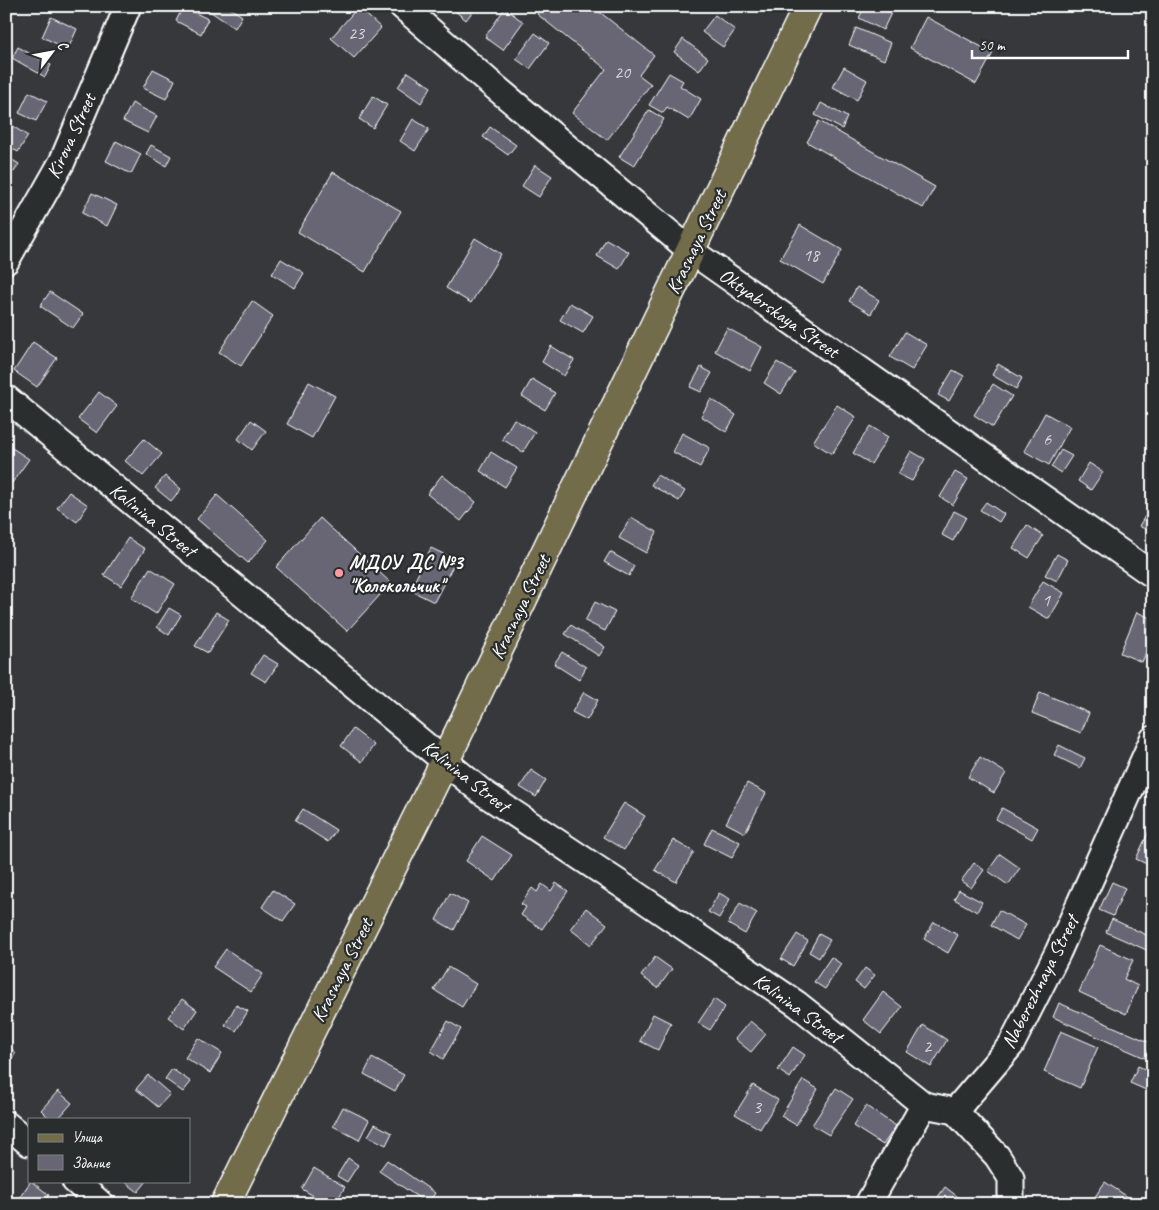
<svg xmlns="http://www.w3.org/2000/svg" width="1159" height="1210" font-family="Caveat,sans-serif">
<rect width="100%" height="100%" fill="#36383c"/>
<filter id="ink" filterUnits="userSpaceOnUse"><feTurbulence type="fractalNoise" baseFrequency=".02" numOctaves="2"/><feDisplacementMap in="SourceGraphic" scale="10" xChannelSelector="R" yChannelSelector="G"/><feConvolveMatrix kernelMatrix="1 2 1 2 8 2 1 2 1" color-interpolation-filters="sRGB"/></filter>
<g filter="url(#ink)">
<g fill="#686674" stroke="#fff">
<path d="M202,6H227L242,16L235,28Z"/>
<path d="M449,6H477L466,20Z"/>
<path d="M543,6H592L654,55L639,75L651,84L607,140L572,113L606,69L537,14Z"/>
<path d="M865,6H877L891,13L883,30L859,18Z"/>
<path d="M183,7L208,19L201,34L176,21Z"/>
<path d="M358,7L381,28L354,58L331,38Z"/>
<path d="M505,8L523,22L503,50L485,37Z"/>
<path d="M715,15L735,30L723,47L702,32Z"/>
<path d="M51,17L77,29L68,49L42,37Z"/>
<path d="M926,17L993,53L976,84L910,48Z"/>
<path d="M856,28L891,43L884,60L849,45Z"/>
<path d="M535,33L549,43L530,69L516,59Z"/>
<path d="M683,39L708,58L699,71L674,52Z"/>
<path d="M18,47L51,65L45,77L12,58Z"/>
<path d="M844,67L867,80L857,100L833,87Z"/>
<path d="M153,69L175,80L166,99L143,88Z"/>
<path d="M408,72L431,87L421,103L398,87Z"/>
<path d="M669,73L683,81L680,86L701,99L689,120L667,107L663,113L649,105Z"/>
<path d="M29,92L47,101L36,121L19,113Z"/>
<path d="M373,96L387,105L373,128L359,119Z"/>
<path d="M132,103L157,116L148,133L123,121Z"/>
<path d="M821,103L847,117L842,129L815,115Z"/>
<path d="M649,110L664,119L634,166L619,157Z"/>
<path d="M413,119L429,129L415,151L400,141Z"/>
<path d="M819,121L935,187L923,208L807,142Z"/>
<path d="M6,122L28,136L18,152L6,145Z"/>
<path d="M490,127L516,145L508,155L483,137Z"/>
<path d="M116,141L141,154L131,174L106,161Z"/>
<path d="M151,145L171,156L166,166L146,154Z"/>
<path d="M6,156L19,164L14,172L6,168Z"/>
<path d="M535,165L552,176L539,197L522,186Z"/>
<path d="M333,172L401,211L365,272L298,232Z"/>
<path d="M92,193L117,205L107,226L82,213Z"/>
<path d="M800,225L842,250L823,284L780,259Z"/>
<path d="M475,238L501,254L471,303L446,288Z"/>
<path d="M606,239L629,252L619,269L597,256Z"/>
<path d="M281,259L304,273L295,288L272,274Z"/>
<path d="M857,287L879,300L871,314L849,301Z"/>
<path d="M50,292L83,314L73,328L40,306Z"/>
<path d="M252,301L273,316L241,366L219,352Z"/>
<path d="M570,303L593,316L583,333L560,320Z"/>
<path d="M727,328L762,347L750,371L715,351Z"/>
<path d="M905,332L927,345L912,370L890,357Z"/>
<path d="M33,342L57,358L37,387L14,371Z"/>
<path d="M551,346L574,360L564,376L542,362Z"/>
<path d="M777,362L795,373L781,394L764,383Z"/>
<path d="M998,364L1022,378L1016,389L992,375Z"/>
<path d="M701,367L712,373L701,392L690,387Z"/>
<path d="M953,370L964,376L949,401L938,395Z"/>
<path d="M532,379L555,393L545,410L522,396Z"/>
<path d="M309,382L335,396L312,438L287,424Z"/>
<path d="M993,384L1012,396L993,427L974,415Z"/>
<path d="M99,392L117,406L97,433L78,419Z"/>
<path d="M711,399L736,415L726,432L701,416Z"/>
<path d="M837,405L856,417L832,454L813,442Z"/>
<path d="M1045,413L1070,427L1049,465L1024,451Z"/>
<path d="M514,419L535,432L523,452L502,439Z"/>
<path d="M251,420L266,431L252,450L238,439Z"/>
<path d="M870,426L888,437L871,464L853,453Z"/>
<path d="M682,433L710,448L700,467L673,452Z"/>
<path d="M144,439L162,454L143,476L125,461Z"/>
<path d="M6,444L29,459L12,483L6,479Z"/>
<path d="M1061,450L1072,456L1061,473L1051,467Z"/>
<path d="M911,451L925,459L912,481L898,474Z"/>
<path d="M491,452L517,468L505,487L480,471Z"/>
<path d="M1089,463L1103,472L1091,490L1078,481Z"/>
<path d="M955,472L968,479L953,505L940,497Z"/>
<path d="M442,475L476,502L461,521L427,494Z"/>
<path d="M657,475L685,491L679,501L651,485Z"/>
<path d="M165,476L181,489L171,501L155,488Z"/>
<path d="M69,492L88,505L77,522L57,508Z"/>
<path d="M217,495L268,540L248,563L197,519Z"/>
<path d="M986,502L1004,514L999,522L980,510Z"/>
<path d="M1153,503V533L1139,526Z"/>
<path d="M954,511L966,517L953,541L942,535Z"/>
<path d="M631,517L657,532L646,553L619,538Z"/>
<path d="M320,518L391,583L347,631L276,567Z"/>
<path d="M1027,525L1043,536L1029,558L1013,548Z"/>
<path d="M128,538L145,549L121,586L104,575Z"/>
<path d="M431,548L456,560L434,602L410,590Z"/>
<path d="M610,552L634,566L629,576L604,562Z"/>
<path d="M1057,554L1068,560L1057,581L1045,575Z"/>
<path d="M150,568L175,584L156,614L131,598Z"/>
<path d="M1043,581L1064,593L1049,619L1028,607Z"/>
<path d="M595,602L615,612L605,631L585,621Z"/>
<path d="M169,608L181,615L169,635L157,627Z"/>
<path d="M216,612L229,620L208,653L195,646Z"/>
<path d="M1137,612L1153,619V637L1142,662L1120,653Z"/>
<path d="M571,625L605,647L599,656L565,634Z"/>
<path d="M562,652L586,667L579,680L554,664Z"/>
<path d="M263,655L278,664L266,682L251,673Z"/>
<path d="M584,692L598,700L587,720L572,712Z"/>
<path d="M1040,692L1089,713L1081,733L1032,713Z"/>
<path d="M353,729L374,745L362,762L341,746Z"/>
<path d="M1059,745L1085,758L1080,768L1054,755Z"/>
<path d="M980,757L1006,773L994,793L968,777Z"/>
<path d="M531,770L546,780L536,797L520,787Z"/>
<path d="M747,783L766,793L745,833L726,823Z"/>
<path d="M624,803L645,816L624,850L603,837Z"/>
<path d="M1002,808L1038,828L1032,839L996,819Z"/>
<path d="M303,809L336,830L328,842L295,821Z"/>
<path d="M1153,822V867L1136,859Z"/>
<path d="M712,828L740,842L732,858L704,844Z"/>
<path d="M482,836L512,855L495,881L466,861Z"/>
<path d="M673,840L694,852L676,882L655,870Z"/>
<path d="M1000,854L1020,868L1008,885L988,871Z"/>
<path d="M974,863L984,870L971,888L961,881Z"/>
<path d="M1112,882L1125,888L1113,916L1099,910Z"/>
<path d="M556,883L568,891L542,929L521,915L526,907L521,904L532,888L537,892L542,884L551,891Z"/>
<path d="M273,890L295,904L283,921L262,907Z"/>
<path d="M959,890L982,902L977,912L954,899Z"/>
<path d="M450,893L468,903L454,930L436,920Z"/>
<path d="M719,893L730,899L719,918L708,912Z"/>
<path d="M740,903L757,913L745,934L728,924Z"/>
<path d="M586,908L607,924L591,945L570,929Z"/>
<path d="M999,910L1026,925L1017,940L991,925Z"/>
<path d="M1112,919L1153,938V949L1151,952L1106,932Z"/>
<path d="M934,922L958,935L948,953L924,939Z"/>
<path d="M797,934L808,941L793,966L781,959Z"/>
<path d="M819,934L830,940L819,958L809,952Z"/>
<path d="M1100,945L1133,960L1124,979L1138,986L1126,1014L1079,992Z"/>
<path d="M226,949L263,974L251,992L213,967Z"/>
<path d="M655,957L672,969L658,988L641,976Z"/>
<path d="M831,957L841,964L825,989L814,982Z"/>
<path d="M448,967L476,984L462,1007L434,990Z"/>
<path d="M865,968L875,975L864,989L855,982Z"/>
<path d="M883,992L902,1007L881,1034L863,1020Z"/>
<path d="M182,999L197,1010L184,1029L168,1017Z"/>
<path d="M714,999L725,1007L710,1030L698,1023Z"/>
<path d="M1059,1003L1151,1043L1145,1058L1053,1017Z"/>
<path d="M236,1005L248,1011L236,1031L225,1025Z"/>
<path d="M653,1014L671,1023L658,1050L640,1041Z"/>
<path d="M448,1021L461,1029L443,1059L431,1051Z"/>
<path d="M750,1021L766,1034L751,1052L735,1039Z"/>
<path d="M923,1025L947,1040L931,1067L907,1052Z"/>
<path d="M1061,1031L1098,1047L1080,1088L1044,1072Z"/>
<path d="M198,1038L222,1053L210,1073L185,1058Z"/>
<path d="M6,1044L16,1053L6,1065Z"/>
<path d="M793,1047L805,1055L790,1078L778,1070Z"/>
<path d="M372,1058L404,1075L395,1091L364,1074Z"/>
<path d="M1138,1066L1153,1073V1093L1130,1083Z"/>
<path d="M172,1069L191,1082L183,1092L165,1079Z"/>
<path d="M148,1075L170,1094L158,1107L136,1089Z"/>
<path d="M803,1080L818,1089L796,1125L781,1116Z"/>
<path d="M753,1085L778,1100L760,1129L735,1114Z"/>
<path d="M836,1088L853,1099L829,1135L812,1125Z"/>
<path d="M58,1091L72,1103L58,1119H50L41,1110Z"/>
<path d="M866,1106L896,1126L883,1145L853,1126Z"/>
<path d="M343,1107L369,1120L359,1140L333,1126Z"/>
<path d="M375,1124L392,1133L386,1145L368,1136Z"/>
<path d="M348,1158L358,1165L347,1182L337,1176Z"/>
<path d="M387,1160L435,1193L428,1204L379,1171Z"/>
<path d="M314,1168L345,1187L335,1204H327L302,1189Z"/>
<path d="M31,1181L49,1195L43,1204H15Z"/>
<path d="M124,1181H147L138,1192Z"/>
<path d="M1105,1182L1131,1199L1127,1204H1090Z"/>
<path d="M945,1187L966,1203L965,1204H933Z"/>
</g>
<g fill="none" stroke-linecap="round" stroke-linejoin="round">
<g stroke="#fff" stroke-width="29">
<g id="minor">
<path d="M402,6L488,81L691,251L1153,575"/>
<path d="M6,261L62,162L128,6"/>
<path d="M6,398L482,792L634,893L797,1004L924,1105L955,1111"/>
<path d="M6,1124L29,1143"/>
<path d="M75,1181L101,1204"/>
<path d="M868,1204L924,1105"/>
<path d="M1011,1204V1178L997,1156L955,1111L1011,1045L1058,952L1153,739"/>
</g>
</g>
<g stroke="#fff" stroke-width="31">
<path id="major" d="M225,1204L445,761L808,6"/>
</g>
<use href="#minor" stroke="#2a2d2e" stroke-width="25"/>
<use href="#major" stroke="#726c4b" stroke-width="28"/>
</g>
</g>
<circle fill="#ff9aa2" stroke="#2a2d2e" stroke-width="2" cx="339" cy="573" r="5"/>
<g text-anchor="middle" dominant-baseline="central" stroke-width="4.5" stroke-linejoin="round" paint-order="stroke">
<g font-size="18" fill="#d9d9dc">
<text x="356" y="33">23</text>
<text x="622" y="72">20</text>
<text x="811" y="255">18</text>
<text x="1047" y="439">6</text>
<text x="1046" y="600">1</text>
<text x="927" y="1046">2</text>
<text x="757" y="1107">3</text>
</g>
<g font-size="20" fill="#fff" stroke="#2a2d2e">
<text transform="translate(71 136) rotate(-65)">Kirova Street</text>
<text transform="translate(696 242) rotate(-64)">Krasnaya Street</text>
<text transform="translate(779 313) rotate(35)">Oktyabrskaya Street</text>
<text transform="translate(153 520) rotate(39)">Kalinina Street</text>
<text transform="translate(520 607) rotate(-64)">Krasnaya Street</text>
<text transform="translate(466 776) rotate(38)">Kalinina Street</text>
<text transform="translate(342 970) rotate(-63)">Krasnaya Street</text>
<text transform="translate(1040 982) rotate(-63)">Naberezhnaya Street</text>
<text transform="translate(798 1008) rotate(36)">Kalinina Street</text>
</g>
<g font-size="20" font-weight="bold" fill="#fff" stroke="#2a2d2e" text-anchor="start">
<text x="349" y="562">МДОУ ДС №3<tspan x="349" dy="23">"Колокольчик"</tspan></text>
</g>
</g>
<rect width="1159" height="1210" fill="none" stroke="#2a2d2e" stroke-width="25"/>
<rect x="12" y="12" width="1134" height="1185" fill="none" stroke="#fff" stroke-width="2" filter="url(#ink)"/>
<rect x="28" y="1118" width="162" height="65" fill="#2a2d2e" stroke="#7f8182"/>
<rect x="38" y="1134" width="25" height="8" fill="#726c4b" stroke="#7f8182"/>
<text x="72" y="1142" font-size="15" fill="#ffffff">Улица</text>
<rect x="38" y="1155" width="25" height="15" fill="#686674" stroke="#7f8182"/>
<text x="72" y="1168" font-size="15" fill="#ffffff">Здание</text>
<g transform="translate(52 52) rotate(58)" stroke="#2a2d2e" stroke-width="4" paint-order="stroke">
<path d="M0-4L9 19L0 12L-9 19Z" fill="#ffffff"/>
<text y="-8" font-size="14" font-weight="bold" text-anchor="middle" fill="#ffffff">С</text>
</g>
<path d="M972 50v8h156v-8" fill="none" stroke="#ffffff" stroke-width="2.5"/>
<text x="979" y="50" font-size="15" fill="#ffffff" stroke="#2a2d2e" stroke-width="4" paint-order="stroke">50 m</text>
</svg>
